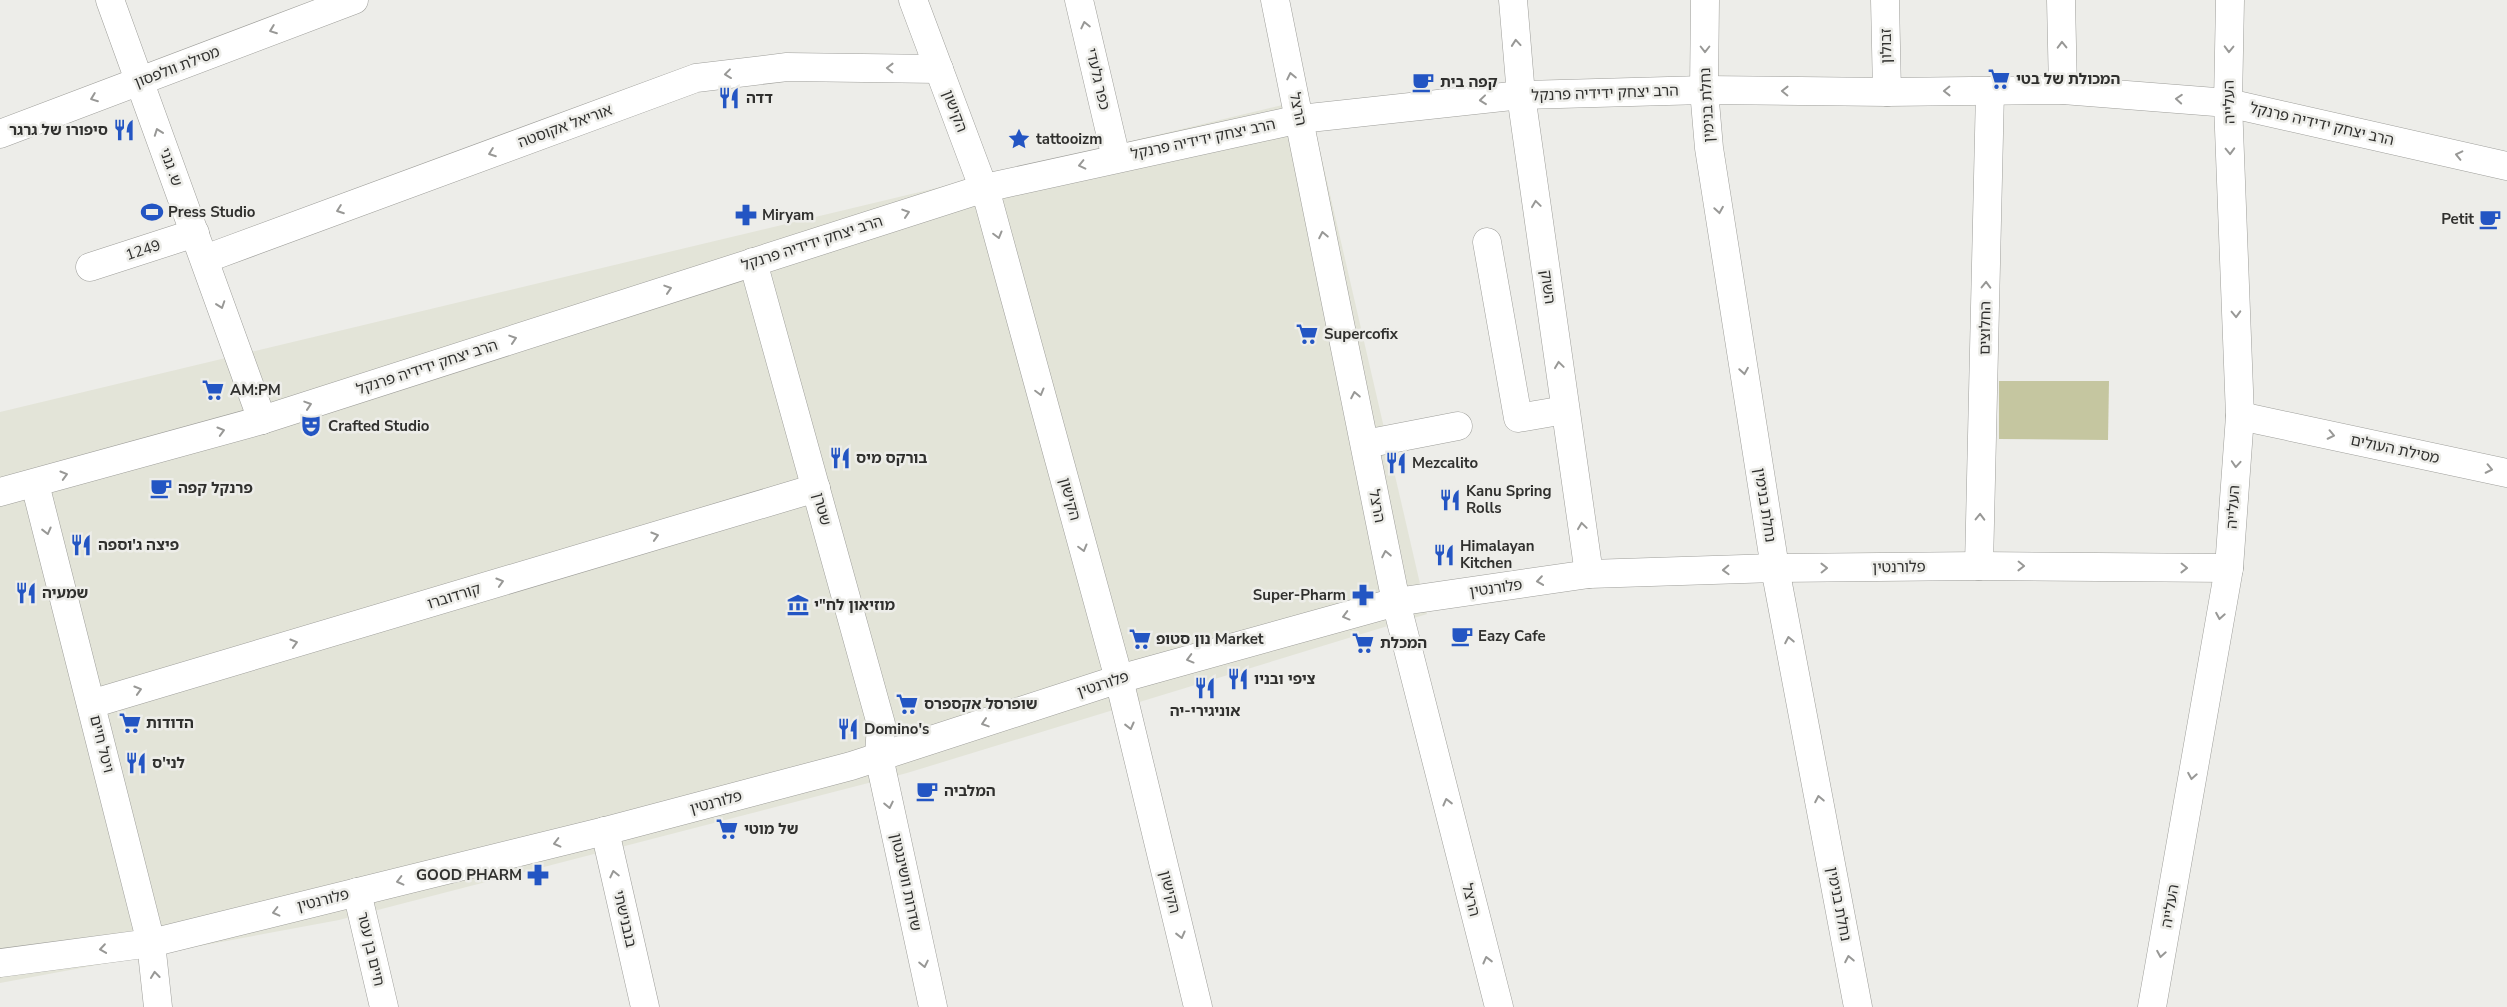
<svg xmlns="http://www.w3.org/2000/svg" width="2507" height="1007" font-family="'Nunito Sans','Noto Sans Hebrew',sans-serif">
<rect width="100%" height="100%" fill="#edede9"/>
<path fill="#e3e4d8" d="M1308,99L1427,614L907,773L339,920L0,983V412Z"/>
<path fill="#c5c6a0" d="M1999,381H2109L2108,440L1999,439Z"/>
<g fill="none" stroke-linecap="round" stroke-linejoin="round">
<g stroke="#9e9e9a" stroke-width="29">
<g id="minor">
<path d="M110,0L262,420"/>
<path d="M913,0L989,203L1119,679L1198,1007"/>
<path d="M1079,0L1116,158"/>
<path d="M1275,0L1396,602L1499,1007"/>
<path d="M1513,0L1521,95L1589,574"/>
<path d="M1705,0L1704,90L1709,148L1775,568L1858,1007"/>
<path d="M1885,0L1887,92"/>
<path d="M2061,0L2063,90"/>
<path d="M0,134L354,0"/>
<path d="M1487,242L1518,418L1565,410"/>
<path d="M205,259L696,78L787,67L939,69"/>
<path d="M753,262L881,724L879,757L933,1007"/>
<path d="M90,267L195,233"/>
<path d="M2240,416L2507,473"/>
<path d="M1365,444L1458,426"/>
<path d="M35,484L151,943L158,1007"/>
<path d="M0,492L262,420L985,188L1300,119L1521,95L1704,90L1887,92L2063,90L2228,103L2507,166"/>
<path d="M1979,566L1990,91"/>
<path d="M91,704L816,488"/>
<path d="M605,831L645,1007"/>
<path d="M357,892L384,1007"/>
<path d="M0,963L151,943L609,830L851,766L1119,679L1396,602L1589,574L1775,568L1979,566L2229,568"/>
<path d="M2152,1007L2229,568L2240,416L2228,103L2230,0"/>
</g>
</g>
<use href="#minor" stroke="#fff" stroke-width="28"/>
</g>
<defs><path id="oneway-chevron" d="M-2-3.5L2.5 0L-2 3.5" fill="none" stroke-width="1.6" stroke-linecap="round" stroke-linejoin="round" transform="scale(1.25)"/></defs>
<g stroke="#989896">
<use href="#oneway-chevron" transform="translate(1085 25) rotate(-103)"/>
<use href="#oneway-chevron" transform="translate(273 30) rotate(159)"/>
<use href="#oneway-chevron" transform="translate(1516 43) rotate(-95)"/>
<use href="#oneway-chevron" transform="translate(2062 45) rotate(-91)"/>
<use href="#oneway-chevron" transform="translate(1705 49) rotate(90)"/>
<use href="#oneway-chevron" transform="translate(2229 49) rotate(91)"/>
<use href="#oneway-chevron" transform="translate(890 68) rotate(-179)"/>
<use href="#oneway-chevron" transform="translate(728 74) rotate(173)"/>
<use href="#oneway-chevron" transform="translate(1291 76) rotate(-102)"/>
<use href="#oneway-chevron" transform="translate(1785 91) rotate(-179)"/>
<use href="#oneway-chevron" transform="translate(1947 91) rotate(179)"/>
<use href="#oneway-chevron" transform="translate(94 98) rotate(159)"/>
<use href="#oneway-chevron" transform="translate(2179 99) rotate(-176)"/>
<use href="#oneway-chevron" transform="translate(1483 100) rotate(174)"/>
<use href="#oneway-chevron" transform="translate(158 132) rotate(-110)"/>
<use href="#oneway-chevron" transform="translate(2230 151) rotate(88)"/>
<use href="#oneway-chevron" transform="translate(492 153) rotate(160)"/>
<use href="#oneway-chevron" transform="translate(2459 155) rotate(-167)"/>
<use href="#oneway-chevron" transform="translate(1082 165) rotate(167)"/>
<use href="#oneway-chevron" transform="translate(1536 204) rotate(-98)"/>
<use href="#oneway-chevron" transform="translate(340 210) rotate(160)"/>
<use href="#oneway-chevron" transform="translate(1719 210) rotate(81)"/>
<use href="#oneway-chevron" transform="translate(906 213) rotate(-18)"/>
<use href="#oneway-chevron" transform="translate(998 235) rotate(75)"/>
<use href="#oneway-chevron" transform="translate(1323 235) rotate(-101)"/>
<use href="#oneway-chevron" transform="translate(1986 285) rotate(-89)"/>
<use href="#oneway-chevron" transform="translate(668 289) rotate(-18)"/>
<use href="#oneway-chevron" transform="translate(221 305) rotate(71)"/>
<use href="#oneway-chevron" transform="translate(2236 314) rotate(88)"/>
<use href="#oneway-chevron" transform="translate(513 339) rotate(-18)"/>
<use href="#oneway-chevron" transform="translate(1559 365) rotate(-98)"/>
<use href="#oneway-chevron" transform="translate(1744 371) rotate(81)"/>
<use href="#oneway-chevron" transform="translate(1040 392) rotate(75)"/>
<use href="#oneway-chevron" transform="translate(1355 395) rotate(-101)"/>
<use href="#oneway-chevron" transform="translate(308 405) rotate(-18)"/>
<use href="#oneway-chevron" transform="translate(221 431) rotate(-16)"/>
<use href="#oneway-chevron" transform="translate(2331 435) rotate(12)"/>
<use href="#oneway-chevron" transform="translate(2236 464) rotate(94)"/>
<use href="#oneway-chevron" transform="translate(2489 469) rotate(12)"/>
<use href="#oneway-chevron" transform="translate(64 475) rotate(-16)"/>
<use href="#oneway-chevron" transform="translate(1980 517) rotate(-89)"/>
<use href="#oneway-chevron" transform="translate(1582 526) rotate(-98)"/>
<use href="#oneway-chevron" transform="translate(47 531) rotate(76)"/>
<use href="#oneway-chevron" transform="translate(655 536) rotate(-17)"/>
<use href="#oneway-chevron" transform="translate(1083 548) rotate(75)"/>
<use href="#oneway-chevron" transform="translate(1386 554) rotate(-101)"/>
<use href="#oneway-chevron" transform="translate(2021 566) rotate(1)"/>
<use href="#oneway-chevron" transform="translate(1824 568) rotate(-1)"/>
<use href="#oneway-chevron" transform="translate(2184 568) rotate(1)"/>
<use href="#oneway-chevron" transform="translate(1726 570) rotate(178)"/>
<use href="#oneway-chevron" transform="translate(1540 581) rotate(172)"/>
<use href="#oneway-chevron" transform="translate(500 582) rotate(-17)"/>
<use href="#oneway-chevron" transform="translate(1346 616) rotate(165)"/>
<use href="#oneway-chevron" transform="translate(2220 616) rotate(100)"/>
<use href="#oneway-chevron" transform="translate(1789 640) rotate(-101)"/>
<use href="#oneway-chevron" transform="translate(294 643) rotate(-17)"/>
<use href="#oneway-chevron" transform="translate(1190 659) rotate(165)"/>
<use href="#oneway-chevron" transform="translate(138 690) rotate(-17)"/>
<use href="#oneway-chevron" transform="translate(985 723) rotate(162)"/>
<use href="#oneway-chevron" transform="translate(1130 726) rotate(76)"/>
<use href="#oneway-chevron" transform="translate(2192 776) rotate(100)"/>
<use href="#oneway-chevron" transform="translate(1819 799) rotate(-101)"/>
<use href="#oneway-chevron" transform="translate(1447 802) rotate(-104)"/>
<use href="#oneway-chevron" transform="translate(889 805) rotate(78)"/>
<use href="#oneway-chevron" transform="translate(557 843) rotate(166)"/>
<use href="#oneway-chevron" transform="translate(614 874) rotate(-103)"/>
<use href="#oneway-chevron" transform="translate(400 881) rotate(166)"/>
<use href="#oneway-chevron" transform="translate(276 912) rotate(166)"/>
<use href="#oneway-chevron" transform="translate(1181 935) rotate(76)"/>
<use href="#oneway-chevron" transform="translate(103 949) rotate(172)"/>
<use href="#oneway-chevron" transform="translate(2161 954) rotate(100)"/>
<use href="#oneway-chevron" transform="translate(1849 959) rotate(-101)"/>
<use href="#oneway-chevron" transform="translate(1487 960) rotate(-104)"/>
<use href="#oneway-chevron" transform="translate(924 964) rotate(78)"/>
<use href="#oneway-chevron" transform="translate(155 975) rotate(-96)"/>
</g>
<defs>
<g id="supermarket-bare" transform="scale(1.725)"><path d="M-6-5.5h2.5l.6 2H6L4.5 2H-2.5L-4.4-4H-6ZM-1.5 3.2a1.3 1.3 0 1 0 .1 0ZM3 3.2a1.3 1.3 0 1 0 .1 0Z" fill="#2355c3" stroke="#edede9" stroke-width="2.5" paint-order="stroke"/></g>
<g id="cafe-bare" transform="scale(1.725)"><path d="M-5.5-4.5H6V0H3Q3 3.5 0 3.5H-2.5Q-5.5 3.5-5.5 0ZM3-3.2v2h1.7v-2ZM-6 4.5H4V6H-6Z" fill="#2355c3" stroke="#edede9" stroke-width="2.5" paint-order="stroke"/></g>
<g id="restaurant-bare" transform="scale(1.725)"><path d="M-5-6h1v4h1v-4h1v4h1v-4h1v5L-1.5 .5V6h-2V.5L-5-1ZM5-6V6H3V1.5H1.5Q1.5-4 5-6Z" fill="#2355c3" stroke="#edede9" stroke-width="2.5" paint-order="stroke"/></g>
<g id="sight-bare" transform="scale(1.725)"><path d="M0-6L1.8-2.2L6-1.7L2.9 1.2L3.7 5.4L0 3.3L-3.7 5.4L-2.9 1.2L-6-1.7L-1.8-2.2Z" fill="#2355c3" stroke="#edede9" stroke-width="2.5" paint-order="stroke"/></g>
<g id="stadium-bare" transform="scale(1.725)"><path d="M0-5a6.5 5 0 1 0 0 10a6.5 5 0 1 0 0-10ZM-3.5-1.8h7v3.6h-7Z" fill="#2355c3" stroke="#edede9" stroke-width="2.5" paint-order="stroke"/></g>
<g id="pharmacy-bare" transform="scale(1.725)"><path d="M-2-6h4v4h4v4h-4v4h-4v-4h-4v-4h4Z" fill="#2355c3" stroke="#edede9" stroke-width="2.5" paint-order="stroke"/></g>
<g id="theatre-bare" transform="scale(1.725)"><path d="M-5-5.5Q0-4 5-5.5V0Q5 5 0 6Q-5 5-5 0ZM-3.3-2.5H-1v1.5H-3.3ZM1-2.5H3.3v1.5H1ZM-2.8 1Q0 5.5 2.8 1Z" fill="#2355c3" stroke="#edede9" stroke-width="2.5" paint-order="stroke"/></g>
<g id="museum-bare" transform="scale(1.725)"><path d="M0-6L6-3V-2H-6V-3ZM-5-1h2V3h-2ZM-1-1h2V3h-2ZM3-1h2V3H3ZM-6 4H6V6H-6Z" fill="#2355c3" stroke="#edede9" stroke-width="2.5" paint-order="stroke"/></g>
</defs>
<g fill-rule="evenodd">
<use href="#supermarket-bare" x="1999" y="79"/>
<use href="#cafe-bare" x="1423" y="82"/>
<use href="#restaurant-bare" x="729" y="98"/>
<use href="#restaurant-bare" x="124" y="130"/>
<use href="#sight-bare" x="1019" y="139"/>
<use href="#stadium-bare" x="152" y="212"/>
<use href="#pharmacy-bare" x="746" y="215"/>
<use href="#cafe-bare" x="2490" y="219"/>
<use href="#supermarket-bare" x="1307" y="334"/>
<use href="#supermarket-bare" x="213" y="390"/>
<use href="#theatre-bare" x="311" y="426"/>
<use href="#restaurant-bare" x="840" y="458"/>
<use href="#restaurant-bare" x="1396" y="463"/>
<use href="#cafe-bare" x="161" y="488"/>
<use href="#restaurant-bare" x="1450" y="500"/>
<use href="#restaurant-bare" x="81" y="545"/>
<use href="#restaurant-bare" x="1444" y="555"/>
<use href="#restaurant-bare" x="26" y="593"/>
<use href="#pharmacy-bare" x="1363" y="595"/>
<use href="#museum-bare" x="798" y="605"/>
<use href="#cafe-bare" x="1462" y="636"/>
<use href="#supermarket-bare" x="1140" y="639"/>
<use href="#supermarket-bare" x="1363" y="643"/>
<use href="#restaurant-bare" x="1238" y="679"/>
<use href="#restaurant-bare" x="1205" y="688"/>
<use href="#supermarket-bare" x="907" y="704"/>
<use href="#supermarket-bare" x="130" y="723"/>
<use href="#restaurant-bare" x="848" y="729"/>
<use href="#restaurant-bare" x="136" y="763"/>
<use href="#cafe-bare" x="927" y="791"/>
<use href="#supermarket-bare" x="727" y="829"/>
<use href="#pharmacy-bare" x="538" y="875"/>
</g>
<g text-anchor="middle" dominant-baseline="central" stroke-width="5" stroke-linejoin="round" paint-order="stroke">
<g font-size="15" fill="#30302e" stroke="#edede9">
<text transform="translate(1886 46) rotate(-91)">זבולון</text>
<text transform="translate(177 67) rotate(-21)">מסילת וולפסון</text>
<text transform="translate(1098 79) rotate(77)">כפר גלעדי</text>
<text transform="translate(1605 93) rotate(-2)">הרב יצחק ידידיה פרנקל</text>
<text transform="translate(2229 102) rotate(-91)">העלייה</text>
<text transform="translate(1707 105) rotate(-93)">נחלת בנימין</text>
<text transform="translate(1298 109) rotate(78)">הרצל</text>
<text transform="translate(955 111) rotate(69)">הקישון</text>
<text transform="translate(2322 124) rotate(13)">הרב יצחק ידידיה פרנקל</text>
<text transform="translate(565 126) rotate(-20)">אוריאל אקוסטה</text>
<text transform="translate(1203 139) rotate(-12)">הרב יצחק ידידיה פרנקל</text>
<text transform="translate(171 167) rotate(70)">ש. גנני</text>
<text transform="translate(812 243) rotate(-18)">הרב יצחק ידידיה פרנקל</text>
<text transform="translate(143 250) rotate(-18)">1249</text>
<text transform="translate(1548 287) rotate(82)">השוק</text>
<text transform="translate(1985 328) rotate(-89)">החלוצים</text>
<text transform="translate(427 367) rotate(-18)">הרב יצחק ידידיה פרנקל</text>
<text transform="translate(2395 449) rotate(12)">מסילת העולים</text>
<text transform="translate(1070 499) rotate(75)">הקישון</text>
<text transform="translate(1765 505) rotate(81)">נחלת בנימין</text>
<text transform="translate(1377 506) rotate(79)">הרצל</text>
<text transform="translate(2233 507) rotate(-86)">העלייה</text>
<text transform="translate(822 509) rotate(75)">שטרן</text>
<text transform="translate(1899 567) rotate(-1)">פלורנטין</text>
<text transform="translate(1496 588) rotate(-8)">פלורנטין</text>
<text transform="translate(454 596) rotate(-17)">קורדוברו</text>
<text transform="translate(1103 684) rotate(-18)">פלורנטין</text>
<text transform="translate(102 744) rotate(76)">ויטל חיים</text>
<text transform="translate(716 802) rotate(-15)">פלורנטין</text>
<text transform="translate(906 882) rotate(78)">שדרות וושינגטון</text>
<text transform="translate(1170 892) rotate(76)">הקישון</text>
<text transform="translate(323 900) rotate(-14)">פלורנטין</text>
<text transform="translate(1471 900) rotate(76)">הרצל</text>
<text transform="translate(1839 904) rotate(79)">נחלת בנימין</text>
<text transform="translate(2170 906) rotate(-80)">העלייה</text>
<text transform="translate(625 919) rotate(77)">בנבנישתי</text>
<text transform="translate(371 949) rotate(77)">חיים בן עטר</text>
</g>
<g font-size="15" font-weight="bold" fill="#30302e" stroke="#edede9" text-anchor="start">
<text x="2016" y="79">המכולת של בטי</text>
<text x="1440" y="82">קפה בית</text>
<text x="746" y="98">דדה</text>
<text x="108" y="130" text-anchor="end">סיפורו של גרגר</text>
<text x="1036" y="139">tattooizm</text>
<text x="168" y="212">Press Studio</text>
<text x="762" y="215">Miryam</text>
<text x="2474" y="219" text-anchor="end">Petit</text>
<text x="1324" y="334">Supercofix</text>
<text x="230" y="390">AM:PM</text>
<text x="328" y="426">Crafted Studio</text>
<text x="856" y="458">בורקס מיס</text>
<text x="1412" y="463">Mezcalito</text>
<text x="178" y="488">פרנקל קפה</text>
<text x="1466" y="491">Kanu Spring<tspan x="1466" dy="17">Rolls</tspan></text>
<text x="98" y="545">פיצה ג'וספה</text>
<text x="1460" y="546">Himalayan<tspan x="1460" dy="17">Kitchen</tspan></text>
<text x="42" y="593">שמעיה</text>
<text x="1346" y="595" text-anchor="end">Super-Pharm</text>
<text x="814" y="605">מוזיאון לח"י</text>
<text x="1478" y="636">Eazy Cafe</text>
<text x="1156" y="639">נון סטופ Market</text>
<text x="1380" y="643">המכלת</text>
<text x="1254" y="679">ציפי ובניו</text>
<text x="924" y="704">שופרסל אקספרס</text>
<text x="1205" y="711" text-anchor="middle">אוניגירי-יה</text>
<text x="146" y="723">הדודות</text>
<text x="864" y="729">Domino's</text>
<text x="152" y="763">לני'ס</text>
<text x="944" y="791">המלביה</text>
<text x="744" y="829">של מוטי</text>
<text x="522" y="875" text-anchor="end">GOOD PHARM</text>
</g>
</g>
</svg>
